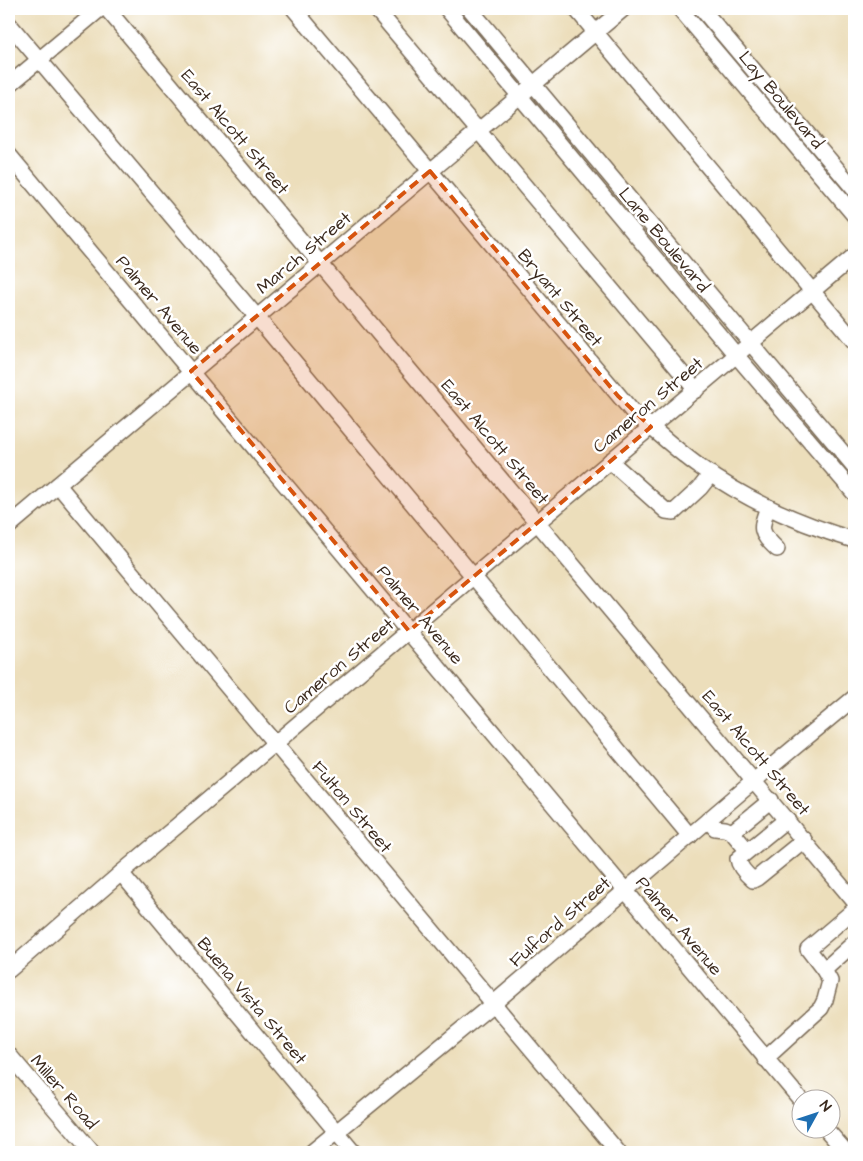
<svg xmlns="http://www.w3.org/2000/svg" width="863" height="1161" font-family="'Architects Daughter',sans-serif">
<rect width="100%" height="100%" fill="#fff"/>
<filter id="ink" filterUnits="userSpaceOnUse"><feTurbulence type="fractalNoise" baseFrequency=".02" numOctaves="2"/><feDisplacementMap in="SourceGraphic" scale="10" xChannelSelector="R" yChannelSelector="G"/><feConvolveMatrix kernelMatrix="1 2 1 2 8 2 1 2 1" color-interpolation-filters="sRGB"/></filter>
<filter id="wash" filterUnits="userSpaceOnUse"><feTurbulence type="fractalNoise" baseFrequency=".0096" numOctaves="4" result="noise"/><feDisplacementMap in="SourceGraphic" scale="20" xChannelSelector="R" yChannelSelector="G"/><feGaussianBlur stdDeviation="1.12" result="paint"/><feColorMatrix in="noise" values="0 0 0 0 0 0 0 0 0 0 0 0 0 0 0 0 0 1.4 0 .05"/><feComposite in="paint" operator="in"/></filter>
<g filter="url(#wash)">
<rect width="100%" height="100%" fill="#ecdebb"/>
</g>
<g filter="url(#ink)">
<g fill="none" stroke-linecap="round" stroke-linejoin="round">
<g stroke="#796955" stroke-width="18">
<g id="minor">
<path d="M107,9L854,901"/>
<path d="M294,9L632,411C655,430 676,450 700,467C746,500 800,524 854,540"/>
<path d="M376,9L696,390"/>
<path d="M447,9L736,355L854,493"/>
<path d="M470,9L854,466"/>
<path d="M576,9L854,341"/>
<path d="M680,9L854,215"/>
<path d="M702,9L854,189"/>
<path d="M9,24L251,310L690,836"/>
<path d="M9,85L100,9"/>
<path d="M9,155L800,1099"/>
<path d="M610,461L666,511L674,512L700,488L711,474"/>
<path d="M58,485L618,1152"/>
<path d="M768,507C760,529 759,532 777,549"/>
<path d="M9,526L623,9"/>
<path d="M787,819L738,859C739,867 746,874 753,880L757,878L804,840"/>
<path d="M708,820L715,828L725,829L732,832L747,850"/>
<path d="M732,832L771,800"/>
<path d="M121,873L353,1152"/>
<path d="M9,970L121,873L854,256"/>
<path d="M824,970L854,943"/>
<path d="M9,1055L92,1152"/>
<path d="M765,1059L821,1008L825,1000L830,981L824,970L808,949L854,910"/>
<path d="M825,1128L846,1152"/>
<path d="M312,1152L494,1003L755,780L854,698"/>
</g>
</g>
<use href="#minor" stroke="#fff" stroke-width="15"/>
</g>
</g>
<path fill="#d7540e" fill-opacity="0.2" stroke="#d7540e" stroke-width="4" stroke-dasharray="10 6" stroke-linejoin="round" d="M430,171L618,396L651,427L409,631L191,371Z"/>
<g text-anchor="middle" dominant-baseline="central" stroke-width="5" stroke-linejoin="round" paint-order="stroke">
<g font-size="18" fill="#3b2a1e" stroke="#fff">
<text transform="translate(781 100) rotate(50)">Lay Boulevard</text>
<text transform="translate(235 132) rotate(50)">East Alcott Street</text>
<text transform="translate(664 240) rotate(50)">Lane Boulevard</text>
<text transform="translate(304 253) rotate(-40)">March Street</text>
<text transform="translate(560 298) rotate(50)">Bryant Street</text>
<text transform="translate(159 305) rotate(50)">Palmer Avenue</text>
<text transform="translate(648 405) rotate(-40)">Cameron Street</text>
<text transform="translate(495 442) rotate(50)">East Alcott Street</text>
<text transform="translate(420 615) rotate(50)">Palmer Avenue</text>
<text transform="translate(339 666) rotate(-40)">Cameron Street</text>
<text transform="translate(756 753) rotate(50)">East Alcott Street</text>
<text transform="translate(352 807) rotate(50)">Fulton Street</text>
<text transform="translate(560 922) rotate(-41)">Fulford Street</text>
<text transform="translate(679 926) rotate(50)">Palmer Avenue</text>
<text transform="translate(252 1001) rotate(50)">Buena Vista Street</text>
<text transform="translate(64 1092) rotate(49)">Miller Road</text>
</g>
</g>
<rect width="863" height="1161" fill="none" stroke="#fff" stroke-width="30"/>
<g transform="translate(816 1114) rotate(50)"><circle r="24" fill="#ffffff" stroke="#b1aaa5"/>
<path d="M0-4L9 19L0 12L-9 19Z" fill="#1f6fb2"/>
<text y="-8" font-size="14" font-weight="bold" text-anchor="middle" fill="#3b2a1e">N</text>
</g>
</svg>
